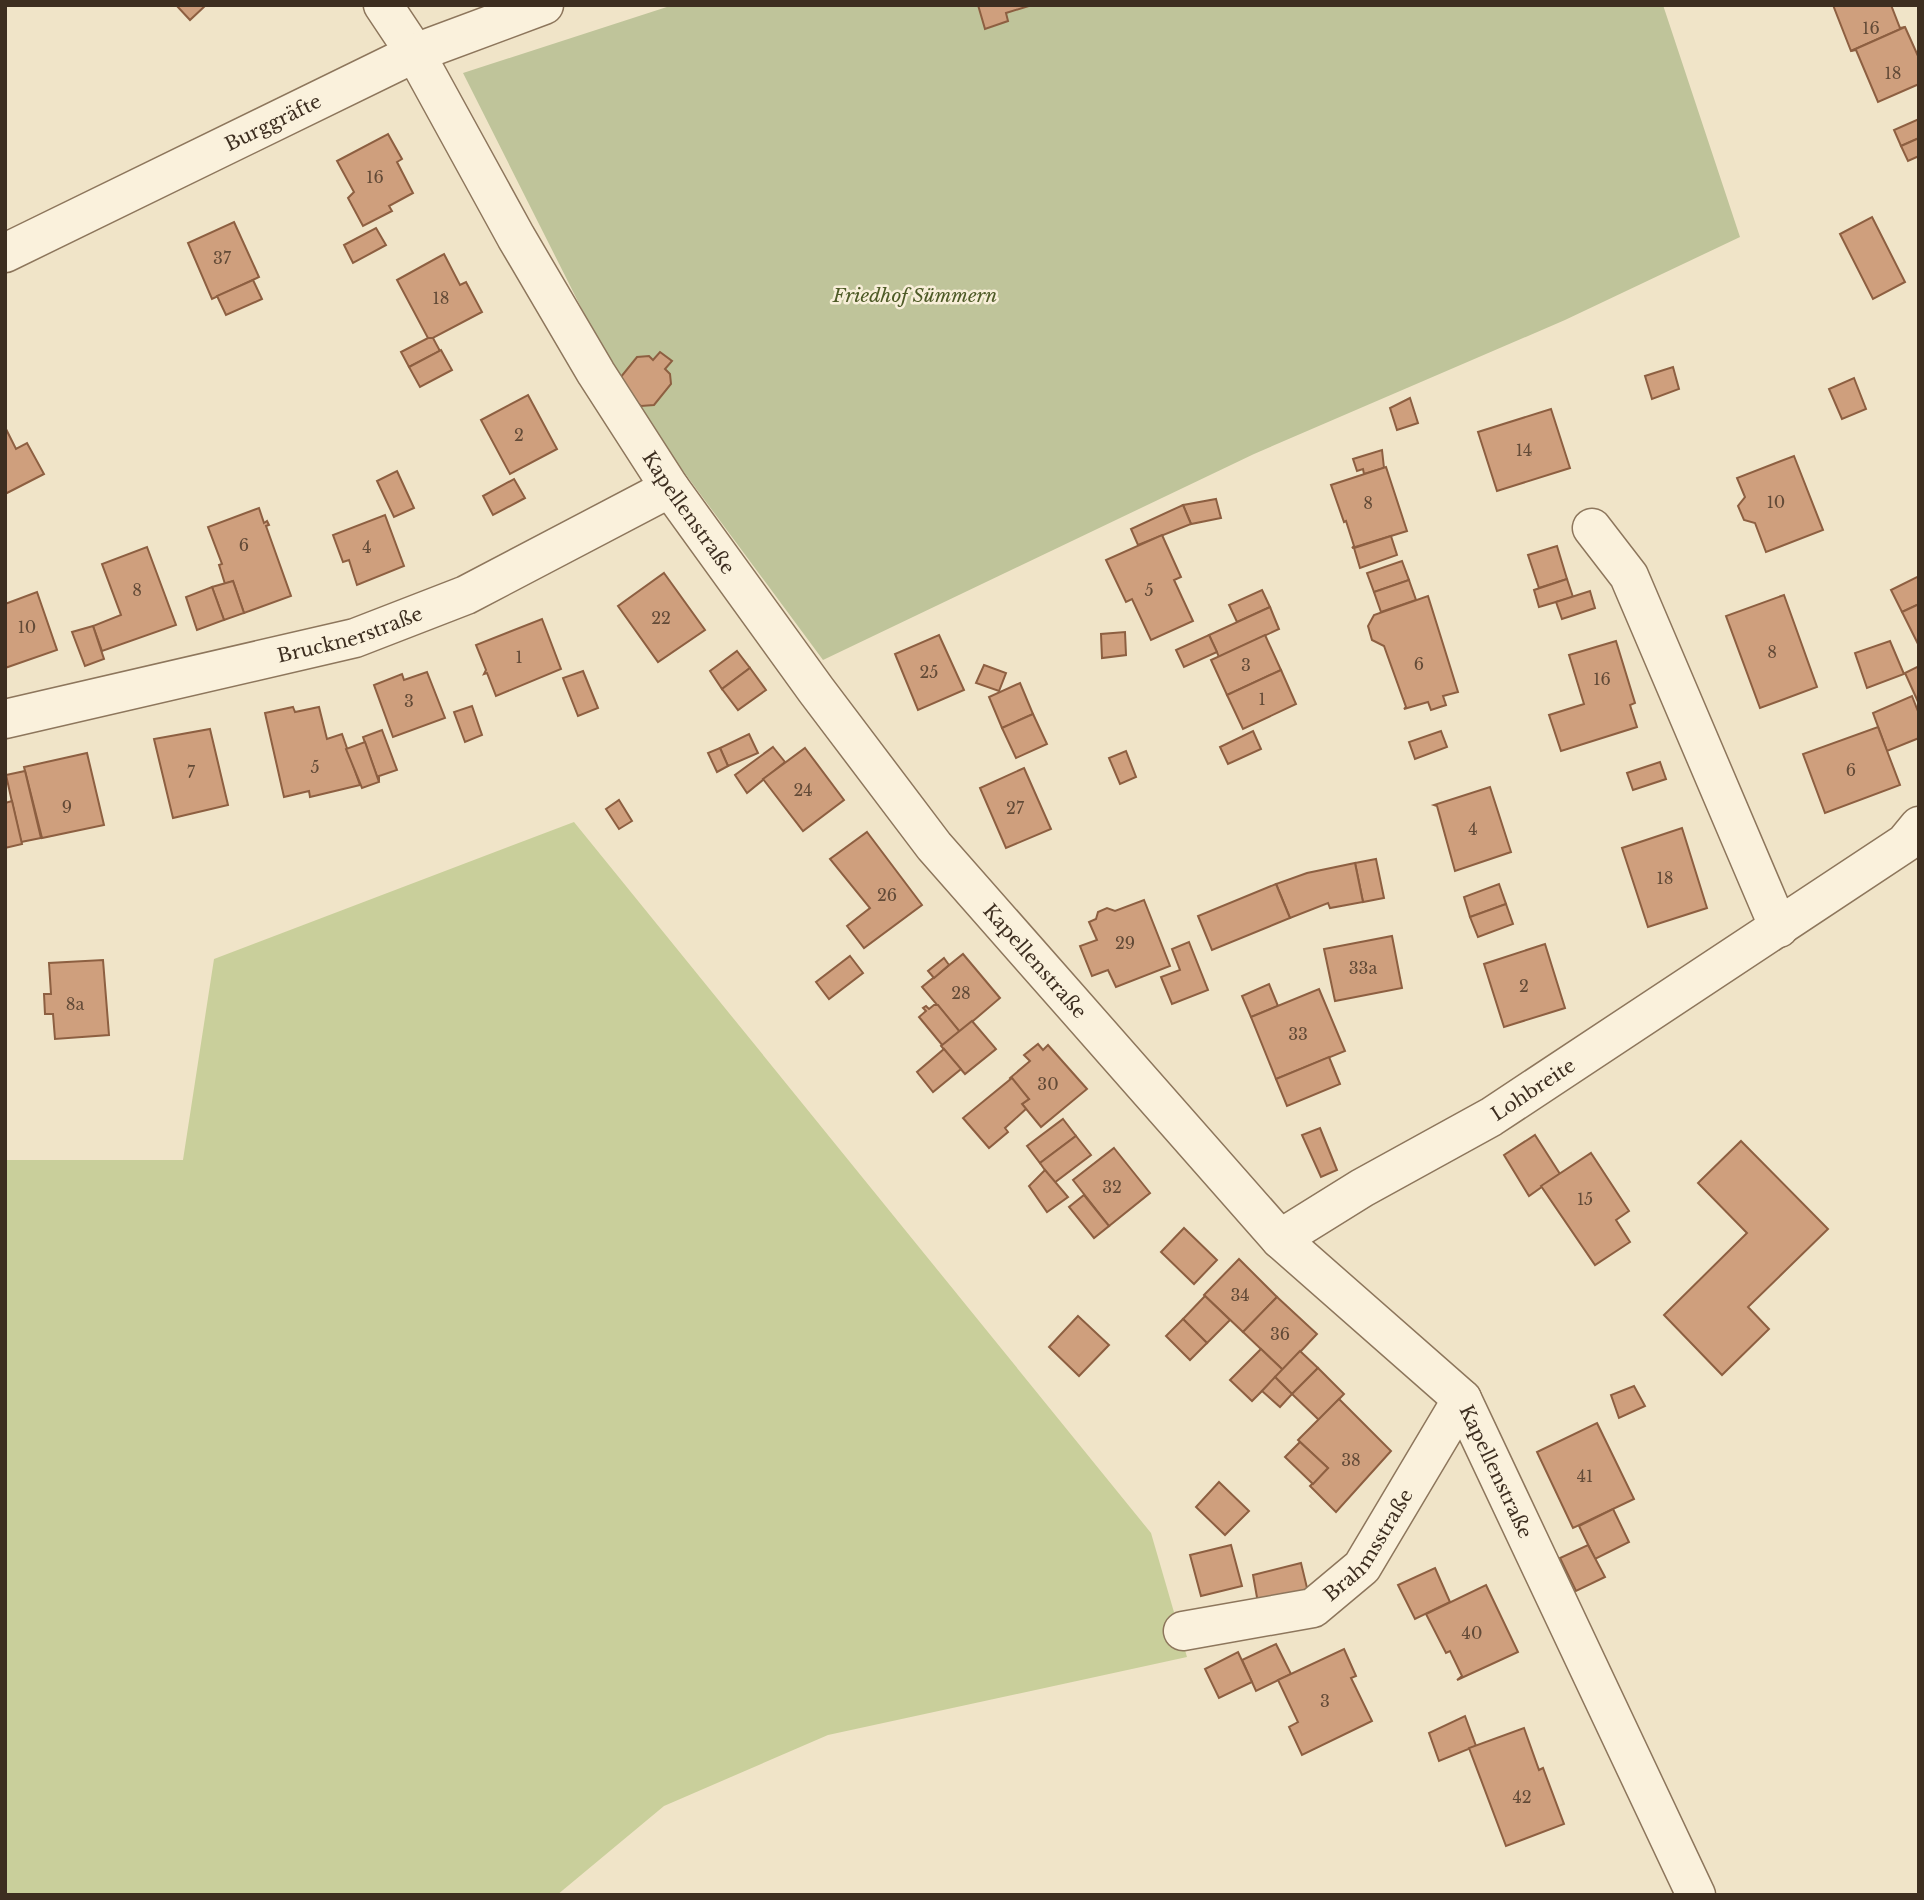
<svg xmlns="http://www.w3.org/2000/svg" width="1924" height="1900" font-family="'Libre Baskerville',serif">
<rect width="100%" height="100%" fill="#f0e4c8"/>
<path fill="#c9cf9b" d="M574,822L1151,1533L1187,1657L828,1735L664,1806L557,1895H5V1160H183L214,959Z"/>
<path fill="#bfc49a" d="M673,5H1663L1740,237L1565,320L1254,454L823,660L675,460L609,363L463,73Z"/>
<g fill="#cf9f7d" stroke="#8d5f41" stroke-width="2">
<path d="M176,5H206L190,20Z"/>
<path d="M978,5H1032L1006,13L1008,21L985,29Z"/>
<path d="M1833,5H1891L1900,28L1905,27L1851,51Z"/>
<path d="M1905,27L1918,56L1919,84L1878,102L1856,50L1851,51Z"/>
<path d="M1919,119V138L1901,146L1894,130Z"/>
<path d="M388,134L402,159L397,162L413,193L389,206L392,211L363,226L348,198L354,192L337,161Z"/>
<path d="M1919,138V156L1908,161L1901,146Z"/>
<path d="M1872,217L1905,282L1873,299L1840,234Z"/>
<path d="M234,222L259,277L212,299L188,243Z"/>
<path d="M376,228L386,245L353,263L344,245Z"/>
<path d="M444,254L460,285L466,282L482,312L429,340L397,280Z"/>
<path d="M253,280L262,299L226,315L217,296Z"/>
<path d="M428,338H433L440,351L409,367L401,352Z"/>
<path d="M441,350L452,370L420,387L409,367Z"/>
<path d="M660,352L672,361L665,369L670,374L671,384L654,405L641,406L622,389L620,378L637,357L649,356L653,360Z"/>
<path d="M1673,367L1679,389L1652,399L1645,376Z"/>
<path d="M1854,378L1866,409L1842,419L1829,389Z"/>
<path d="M528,395L557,449L510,474L481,420Z"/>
<path d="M1410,398L1418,423L1397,430L1390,408Z"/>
<path d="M1551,409L1570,468L1497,491L1478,432Z"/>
<path d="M5,427L16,449L27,443L44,474L5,494Z"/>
<path d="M1382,450L1384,468L1364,474L1363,469L1357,471L1353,459Z"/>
<path d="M1794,456L1823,530L1766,552L1755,523L1744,520L1738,506L1745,497L1737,478Z"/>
<path d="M1386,467L1407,531L1352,548L1354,546L1346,521L1344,522L1331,485Z"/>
<path d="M397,471L414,508L394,517L377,481Z"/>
<path d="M514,479L525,498L493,515L483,496Z"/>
<path d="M1216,499L1221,518L1191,524L1183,505Z"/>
<path d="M1183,505L1191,524L1138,545L1131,529Z"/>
<path d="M259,508L264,523L267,521L269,525L266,526L291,596L244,613L233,581L225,584L219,565L222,564L208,527Z"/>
<path d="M385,515L404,566L357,585L349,560L343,562L333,535Z"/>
<path d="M1162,535L1181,577L1174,580L1193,621L1151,640L1132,599L1126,602L1106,560Z"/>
<path d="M1391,536L1397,555L1360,568L1354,548Z"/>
<path d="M1557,546L1567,579L1539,588L1528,555Z"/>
<path d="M147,547L176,625L102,651L93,626L121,615L102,564Z"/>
<path d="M1402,561L1409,580L1374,592L1367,573Z"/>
<path d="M664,573L705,630L658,662L618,606Z"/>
<path d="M1919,576V604L1902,612L1891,590Z"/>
<path d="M1567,579L1573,597L1539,607L1534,590Z"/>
<path d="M1409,580L1416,600L1381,612L1374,592Z"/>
<path d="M233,581L244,613L224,620L212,587Z"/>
<path d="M212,587L224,620L197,630L186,597Z"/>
<path d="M1262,590L1270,607L1237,622L1229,605Z"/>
<path d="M1590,591L1595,608L1562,619L1556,602Z"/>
<path d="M37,592L57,650L5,668V604Z"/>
<path d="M1784,595L1817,687L1760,708L1726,616Z"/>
<path d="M1428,596L1458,692L1443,696L1446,705L1431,710L1428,702L1404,709L1406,707L1384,646L1372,640L1368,626L1374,615Z"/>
<path d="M1919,604V646L1902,612Z"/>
<path d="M1270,607L1279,629L1219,657L1209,635Z"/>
<path d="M542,619L561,669L496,696L487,673L484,674L486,670L476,645Z"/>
<path d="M93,626L104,659L85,666L72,632Z"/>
<path d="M1125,632L1126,655L1102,658L1101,634Z"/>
<path d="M939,635L964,690L918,710L895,654Z"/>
<path d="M1209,635L1217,652L1184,667L1176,650Z"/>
<path d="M1265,635L1281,670L1227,695L1211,660Z"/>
<path d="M1616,641L1635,703L1630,705L1637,727L1561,751L1549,715L1584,704L1569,655Z"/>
<path d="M1890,641L1904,674L1867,688L1855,653Z"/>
<path d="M737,651L750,668L722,689L710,671Z"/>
<path d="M984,665L1006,673L999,691L976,683Z"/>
<path d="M1919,666V704L1905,673Z"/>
<path d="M750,668L766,690L738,710L722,689Z"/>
<path d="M1281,670L1296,704L1243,729L1227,695Z"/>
<path d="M583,671L598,708L578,716L563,678Z"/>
<path d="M427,672L445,718L393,737L374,685L402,674L404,680Z"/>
<path d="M1020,683L1033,714L1002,728L989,697Z"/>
<path d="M1912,696L1919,714V738L1887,751L1873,713Z"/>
<path d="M472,706L482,735L465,742L454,712Z"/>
<path d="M293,707L295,712L319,707L327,739L342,734L360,785L310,797L309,791L284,797L265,713Z"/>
<path d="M1033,714L1047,744L1016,758L1002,728Z"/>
<path d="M1878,727L1900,785L1825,813L1803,754Z"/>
<path d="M210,729L228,805L173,818L154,739Z"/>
<path d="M382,730L397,770L379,776V782L363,737Z"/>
<path d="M1253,731L1261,749L1228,764L1220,747Z"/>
<path d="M1441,731L1447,747L1415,759L1409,742Z"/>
<path d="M749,734L758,753L728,766L720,748Z"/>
<path d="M365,742L379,782L362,788L346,749Z"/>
<path d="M773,747L785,762L747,793L735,775Z"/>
<path d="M720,748L728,766L717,772L708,753Z"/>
<path d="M805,748L844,800L803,831L763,779Z"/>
<path d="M1126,751L1136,777L1120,784L1109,758Z"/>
<path d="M87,753L104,825L42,838L24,767Z"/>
<path d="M1660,762L1666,779L1633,790L1627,773Z"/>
<path d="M1024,768L1051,829L1006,848L980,788Z"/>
<path d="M25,771L41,838L21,842L6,775Z"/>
<path d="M1490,787L1511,852L1455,871L1437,806L1434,805Z"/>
<path d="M619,800L632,821L619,829L606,809Z"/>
<path d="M12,801L22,844L5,848V803Z"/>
<path d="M1682,828L1707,908L1648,927L1622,848Z"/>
<path d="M867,832L922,905L864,948L847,926L870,908L830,859Z"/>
<path d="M1376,859L1384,898L1363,902L1355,863Z"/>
<path d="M1355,863L1363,902L1330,908L1328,903L1290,918L1276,884L1307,873Z"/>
<path d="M1276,884L1290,918L1212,950L1198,916Z"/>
<path d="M1499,884L1506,904L1470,917L1464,897Z"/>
<path d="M1144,900L1170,966L1116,987L1108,970L1092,976L1080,946L1097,940L1089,922L1096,919L1098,912L1107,908L1115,911Z"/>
<path d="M1506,904L1513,924L1478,937L1470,917Z"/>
<path d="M1392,936L1402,988L1335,1001L1324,949Z"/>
<path d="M1189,942L1208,990L1172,1004L1161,977L1180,970L1172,949Z"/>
<path d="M1545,944L1565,1008L1504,1027L1484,964Z"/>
<path d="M963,954L1000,998L960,1032L922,987Z"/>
<path d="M850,956L863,973L829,999L816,982Z"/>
<path d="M944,958L949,965L934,978L928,971Z"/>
<path d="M103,960L109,1035L55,1039L53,1014H45L44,994H51L49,963Z"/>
<path d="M1269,984L1278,1006L1251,1017L1242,996Z"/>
<path d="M1319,989L1345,1051L1276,1079L1251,1017Z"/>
<path d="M934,1005H938L960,1032L943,1046L919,1017L926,1011L923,1008L926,1006L929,1009Z"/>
<path d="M972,1021L996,1049L965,1074L941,1046Z"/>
<path d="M1038,1044L1043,1050L1048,1045L1087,1089L1041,1127L1022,1104L1029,1099L1010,1078L1030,1061L1024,1055Z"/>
<path d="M944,1049L961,1069L933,1092L917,1072Z"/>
<path d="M1329,1057L1340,1084L1287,1106L1276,1079Z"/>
<path d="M1012,1078L1029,1099L1022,1104L1026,1109L1005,1128L1008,1132L989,1148L963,1118Z"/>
<path d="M1063,1119L1076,1136L1040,1163L1027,1146Z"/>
<path d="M1320,1128L1337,1170L1321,1177L1302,1135Z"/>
<path d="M1535,1135L1560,1174L1529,1196L1504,1155Z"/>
<path d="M1076,1136L1091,1155L1054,1183L1040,1163Z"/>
<path d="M1741,1141L1828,1229L1748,1307L1769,1329L1722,1375L1664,1315L1747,1233L1698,1183Z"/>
<path d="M1114,1148L1150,1193L1109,1226L1073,1180Z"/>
<path d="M1591,1153L1629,1211L1616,1220L1630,1242L1595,1265L1541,1186Z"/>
<path d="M1045,1170L1068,1197L1047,1212L1029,1186Z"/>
<path d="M1084,1195L1109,1226L1094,1238L1069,1207Z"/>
<path d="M1184,1228L1217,1260L1194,1284L1161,1252Z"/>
<path d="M1239,1259L1277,1297L1243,1332L1204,1295Z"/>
<path d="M1205,1296L1230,1320L1207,1343L1183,1319Z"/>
<path d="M1277,1297L1317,1334L1283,1370L1243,1332Z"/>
<path d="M1078,1316L1109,1345L1079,1376L1049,1347Z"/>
<path d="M1183,1319L1207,1343L1190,1360L1166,1336Z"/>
<path d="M1261,1349L1283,1370L1252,1401L1230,1380Z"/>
<path d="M1300,1351L1318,1368L1292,1394L1275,1377Z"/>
<path d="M1318,1368L1344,1394L1319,1420L1292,1394Z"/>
<path d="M1275,1377L1292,1394L1280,1407L1262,1391Z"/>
<path d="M1634,1386L1645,1406L1619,1418L1611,1395Z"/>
<path d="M1339,1399L1391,1451L1336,1512L1310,1486L1328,1468L1298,1440Z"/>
<path d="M1597,1423L1634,1499L1573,1528L1537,1452Z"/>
<path d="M1300,1442L1328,1468L1313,1484L1285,1457Z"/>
<path d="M1219,1482L1249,1511L1225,1535L1196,1507Z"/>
<path d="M1613,1509L1629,1542L1595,1559L1579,1526Z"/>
<path d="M1231,1545L1242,1586L1201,1596L1190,1555Z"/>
<path d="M1588,1545L1605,1577L1576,1591L1560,1558Z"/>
<path d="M1301,1563L1308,1592L1258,1603L1253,1575Z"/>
<path d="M1435,1568L1450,1602L1415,1619L1398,1585Z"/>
<path d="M1486,1585L1518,1652L1457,1680L1462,1676L1450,1651L1446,1653L1426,1614Z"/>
<path d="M1276,1644L1291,1674L1256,1691L1242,1660Z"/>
<path d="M1344,1649L1356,1676L1351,1678L1372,1721L1302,1755L1289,1727L1298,1722L1278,1680Z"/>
<path d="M1238,1652L1252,1682L1219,1698L1205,1669Z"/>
<path d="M1465,1716L1476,1746L1439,1761L1429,1733Z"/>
<path d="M1524,1728L1539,1770L1543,1768L1564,1824L1506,1846L1469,1748Z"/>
</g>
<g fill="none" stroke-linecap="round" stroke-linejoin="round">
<g stroke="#8d765c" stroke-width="41">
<g id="minor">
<path id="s1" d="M383,5L415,53L516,237L596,373L670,488L816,690L934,846L1280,1239L1462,1399L1696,1895"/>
<path id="s2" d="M5,253L415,53L544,5"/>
<path d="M1592,528L1629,576L1779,928"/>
<path id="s3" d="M5,719L355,638L466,595L670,488"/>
<path id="s4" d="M1280,1239L1362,1188L1491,1117L1905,843L1919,826"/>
<path id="s5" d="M1183,1631L1313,1608L1362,1567L1462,1399"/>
</g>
</g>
<use href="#minor" stroke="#faf1dc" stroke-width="38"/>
</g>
<g text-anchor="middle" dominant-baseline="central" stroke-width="5" stroke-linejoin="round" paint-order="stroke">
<g font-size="16" fill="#624a37">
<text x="1871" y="28">16</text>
<text x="1893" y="73">18</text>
<text x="375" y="177">16</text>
<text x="222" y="258">37</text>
<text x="441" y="298">18</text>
<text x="519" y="435">2</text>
<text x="1524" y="450">14</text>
<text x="1776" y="502">10</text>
<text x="1368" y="503">8</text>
<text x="244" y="545">6</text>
<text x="367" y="547">4</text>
<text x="137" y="590">8</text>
<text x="1149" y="590">5</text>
<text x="661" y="618">22</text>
<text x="27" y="627">10</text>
<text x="1772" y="652">8</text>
<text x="519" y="657">1</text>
<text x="1419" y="664">6</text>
<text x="1246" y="665">3</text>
<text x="929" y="672">25</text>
<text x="1602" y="679">16</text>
<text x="1262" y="699">1</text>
<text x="409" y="701">3</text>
<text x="315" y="767">5</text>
<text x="1851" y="770">6</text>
<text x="191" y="772">7</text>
<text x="803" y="790">24</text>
<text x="67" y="807">9</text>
<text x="1015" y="808">27</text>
<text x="1473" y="829">4</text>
<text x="1665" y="878">18</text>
<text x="887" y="895">26</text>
<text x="1125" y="943">29</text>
<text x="1363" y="968">33a</text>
<text x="1524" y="986">2</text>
<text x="961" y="993">28</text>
<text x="75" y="1004">8a</text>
<text x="1298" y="1034">33</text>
<text x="1048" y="1084">30</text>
<text x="1112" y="1187">32</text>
<text x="1585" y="1199">15</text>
<text x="1240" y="1295">34</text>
<text x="1280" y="1334">36</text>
<text x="1351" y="1460">38</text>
<text x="1585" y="1476">41</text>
<text x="1472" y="1633">40</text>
<text x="1325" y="1701">3</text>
<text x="1522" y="1797">42</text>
</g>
<g font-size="19" fill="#3d2e20" stroke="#f7eed8">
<text stroke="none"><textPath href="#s2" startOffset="298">Burggräfte</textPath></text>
<text stroke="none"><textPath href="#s1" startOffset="593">Kapellenstraße</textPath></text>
<text stroke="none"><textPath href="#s3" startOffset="355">Brucknerstraße</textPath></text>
<text stroke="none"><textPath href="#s1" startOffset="1160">Kapellenstraße</textPath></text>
<text stroke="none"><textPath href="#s4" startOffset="294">Lohbreite</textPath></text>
<text stroke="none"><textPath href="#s1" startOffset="1853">Kapellenstraße</textPath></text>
<text stroke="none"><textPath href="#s5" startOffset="217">Brahmsstraße</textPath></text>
</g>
<g font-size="19" font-style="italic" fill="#4d5a26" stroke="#f7eed8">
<text x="915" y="295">Friedhof Sümmern</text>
</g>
</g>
<rect width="1924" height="1900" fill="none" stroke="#3d2e20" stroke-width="14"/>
</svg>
